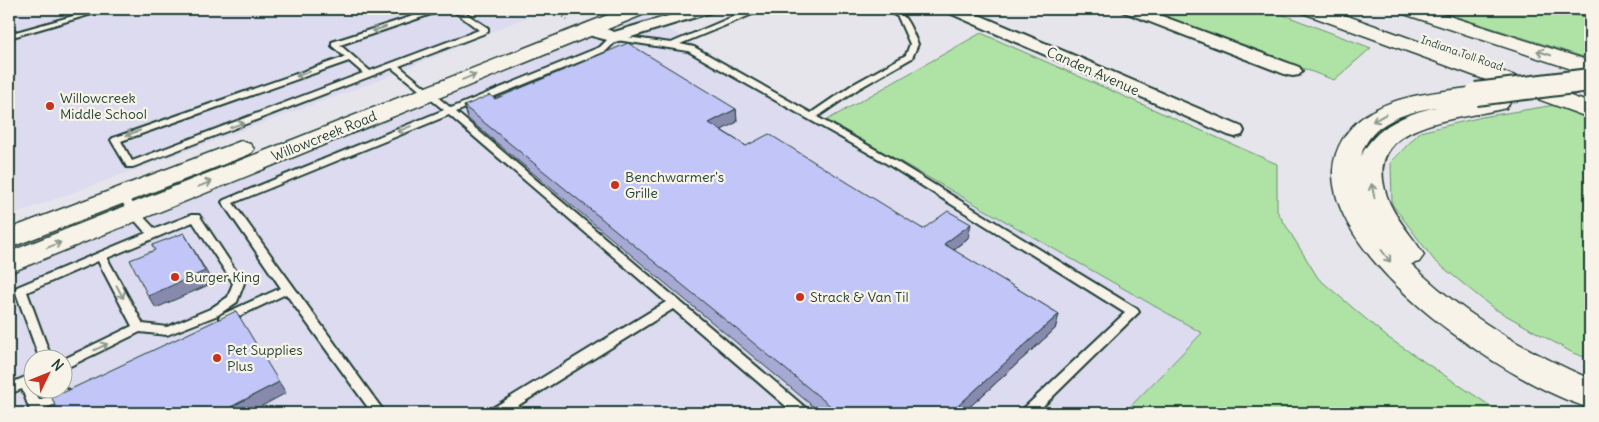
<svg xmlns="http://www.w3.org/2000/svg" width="1599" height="422" font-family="Delius,sans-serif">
<rect width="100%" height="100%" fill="#e7e5ec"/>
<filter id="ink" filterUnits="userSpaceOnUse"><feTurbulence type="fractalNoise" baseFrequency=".02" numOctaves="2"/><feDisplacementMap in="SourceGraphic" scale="10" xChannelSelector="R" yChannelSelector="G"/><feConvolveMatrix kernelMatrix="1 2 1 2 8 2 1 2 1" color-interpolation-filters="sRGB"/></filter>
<g filter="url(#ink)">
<g fill="#dcdbef" fill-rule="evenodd">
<path d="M9,9H545L383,79L9,216Z"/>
<path d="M640,13L1202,333L1124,413H9V272ZM32,360H62V390H32Z"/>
</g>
<g fill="#aee3a5" stroke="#66906c">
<path d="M1143,9H1268L1371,48L1334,80Z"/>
<path d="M1432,9H1543L1590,14V59Z"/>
<path d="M981,33L1277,164V211L1318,278L1387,337L1501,413H1124L1202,333L827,120Z"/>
<path d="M1555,105L1590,118V359L1573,353L1493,308L1434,260L1392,204L1391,162L1420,132L1482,117Z"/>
</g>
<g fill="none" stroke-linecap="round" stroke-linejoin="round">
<g stroke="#1f3d34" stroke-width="4">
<g id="service">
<path d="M98,9H109L9,38V34Z"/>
<path d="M435,9H446L340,45L370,71L479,30L451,9H459L488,28V32L399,66L451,108L600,47L612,35L671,43L751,9H760V11L680,44L694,47L811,113L852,85L906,55L910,44L898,17L885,9C906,8 910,28 918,44L912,58L858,89L817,117L887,156L1137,309L1139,312L1036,413H1022L1023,409L1125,313L881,160L688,51L617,40L606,51L456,112L807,409L808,413H794L673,309L506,413H490L491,409L666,302L449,115L233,203L385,413H372L286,294L229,321H221L219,318L221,315L281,288L222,202L224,200L444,110L392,68L133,167H127L111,140L113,138L345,57L332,46V42ZM349,61L363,73L132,161L121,141Z"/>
<path d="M123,192L126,193L138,211L155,229L191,215H199L244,283L237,302L218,315L167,335L140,332L62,370V360L132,326L98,261L27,292L52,360H40L15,290L17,287L146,233L130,215L118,195ZM193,222L233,283L228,297L210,309L167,327L143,324L107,258Z"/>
<path d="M32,374V390H35L39,400L65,389L69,390L71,394L69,398L42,410L43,413H31L22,389L9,394V384Z"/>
</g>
</g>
<g stroke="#1f3d34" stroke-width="4">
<g id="minor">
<path d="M692,9H715L712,12L615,42L592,36L582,28L584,25L590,23L614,32Z"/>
<path d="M944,9H965L1242,127L1244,131L1242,135L1235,137L1228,135L947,12Z"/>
<path d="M1121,9H1143L1299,67L1302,71L1299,75L1293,76L1287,75L1124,12Z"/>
</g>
</g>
<g stroke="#1f3d34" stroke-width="3">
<g id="secondary">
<path d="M623,9H650L647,13L9,273V252Z"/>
<path d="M241,141L250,144L254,149L250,154L9,248V229Z"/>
</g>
</g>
<g stroke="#1f3d34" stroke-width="3">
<g id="motorway">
<path d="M1300,9H1328L1590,103V118L1303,13Z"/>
<path d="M1398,9H1427L1590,61V75L1401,13Z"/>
<path d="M1565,9H1590V16L1568,13Z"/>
<path d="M1476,87L1484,89L1488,94L1485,98L1498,96L1506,98L1510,103L1506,108C1456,121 1354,121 1390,204C1399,223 1413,237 1424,255L1419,262L1411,264C1462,314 1525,351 1590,379V408C1510,385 1331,265 1333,171C1334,148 1347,128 1366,115C1397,94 1440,92 1476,87ZM1436,107C1405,114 1376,126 1361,156C1369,123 1406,112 1436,107Z"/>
</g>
</g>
<path stroke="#1f3d34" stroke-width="2.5" stroke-dasharray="1 3" stroke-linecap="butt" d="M565,9L563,16L567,20"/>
<use href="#service" fill="#f7f3e8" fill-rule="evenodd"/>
<use href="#minor" fill="#f7f3e8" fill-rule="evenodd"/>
<use href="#secondary" fill="#f7f3e8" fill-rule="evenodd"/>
<use href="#motorway" fill="#f7f3e8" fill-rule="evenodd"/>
<g stroke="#1f3d34" stroke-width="26" stroke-linecap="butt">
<path id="motorway-bridge" d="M1476,94L1590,80"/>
</g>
<use href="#motorway-bridge" stroke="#f7f3e8" stroke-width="22"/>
</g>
<path fill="#a6a9d4" stroke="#1f3d34" d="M495,99L736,109L737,122L721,130L746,146L923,229L968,238L953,250L1059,314L1055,329L963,413H821L468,119L464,106Z"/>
<g fill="#878aad" stroke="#1f3d34">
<path d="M736,109L737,122L710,136L709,123Z"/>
<path d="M971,224L968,238L942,258L944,244Z"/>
<path d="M184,233L213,283L156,308L148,296Z"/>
<path d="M1059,314L1055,329L963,413H950Z"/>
<path d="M279,382L286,393L249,413H219Z"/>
</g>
<g fill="#c1c5f7" stroke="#1f3d34">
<path d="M628,43L736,109L709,123L746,146L769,134L923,229L948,211L971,224L944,244L1059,314L950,413H867L864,410L860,413H839L464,106L490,95L495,99Z"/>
<path d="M184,233L205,271L148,296L130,260L155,250L152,245Z"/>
<path d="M236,311L279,382L219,413H58L52,398Z"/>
</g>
<defs><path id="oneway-shaft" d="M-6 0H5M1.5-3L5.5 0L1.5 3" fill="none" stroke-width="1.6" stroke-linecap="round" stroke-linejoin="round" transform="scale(1.25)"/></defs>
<g stroke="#8b988e">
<use href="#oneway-shaft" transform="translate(379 29) rotate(162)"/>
<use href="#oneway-shaft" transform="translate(1544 53) rotate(-162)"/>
<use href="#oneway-shaft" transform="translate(303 74) rotate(161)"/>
<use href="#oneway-shaft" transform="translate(469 77) rotate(-22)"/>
<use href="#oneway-shaft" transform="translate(1379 118) rotate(151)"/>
<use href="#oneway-shaft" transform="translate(237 125) rotate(-20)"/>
<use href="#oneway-shaft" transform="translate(404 129) rotate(158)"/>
<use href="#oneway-shaft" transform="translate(133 133) rotate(161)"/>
<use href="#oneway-shaft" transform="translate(205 184) rotate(-22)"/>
<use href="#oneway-shaft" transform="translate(1373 191) rotate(-102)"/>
<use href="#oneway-shaft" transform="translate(54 245) rotate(-22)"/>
<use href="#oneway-shaft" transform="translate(1386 256) rotate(53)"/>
<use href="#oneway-shaft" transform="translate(120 292) rotate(62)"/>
<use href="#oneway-shaft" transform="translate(101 347) rotate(-25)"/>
</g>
</g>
<g fill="#c8321e" stroke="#f7f3e8" stroke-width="2">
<circle cx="50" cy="106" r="5"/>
<circle cx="615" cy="185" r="5"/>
<circle cx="175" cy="277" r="5"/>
<circle cx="800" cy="297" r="5"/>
<circle cx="217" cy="358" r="5"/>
</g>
<g text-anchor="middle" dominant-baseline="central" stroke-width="4.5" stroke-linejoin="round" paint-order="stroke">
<g font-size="11" fill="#1f3d34" stroke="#f7f3e8">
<text transform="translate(1462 53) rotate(19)">Indiana Toll Road</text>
</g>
<g font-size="14" fill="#1f3d34" stroke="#f7f3e8">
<text transform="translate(1093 71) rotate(24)">Canden Avenue</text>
<text transform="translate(324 136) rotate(-22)">Willowcreek Road</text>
</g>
<g font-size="14" fill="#1f3d34" stroke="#f7f3e8" text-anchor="start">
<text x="60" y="98">Willowcreek<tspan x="60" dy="16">Middle School</tspan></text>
<text x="625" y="177">Benchwarmer's<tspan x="625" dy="16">Grille</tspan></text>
<text x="185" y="277">Burger King</text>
<text x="810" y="297">Strack &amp; Van Til</text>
<text x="227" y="350">Pet Supplies<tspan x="227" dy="16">Plus</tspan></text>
</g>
</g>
<rect width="1599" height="422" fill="none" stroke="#f7f3e8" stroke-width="30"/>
<rect x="15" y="15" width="1569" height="392" fill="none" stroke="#1f3d34" stroke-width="2" filter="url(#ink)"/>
<g transform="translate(48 374) rotate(47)"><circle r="24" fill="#f7f3e8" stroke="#a1aaa0"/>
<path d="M0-4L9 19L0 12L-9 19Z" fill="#c8321e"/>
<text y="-8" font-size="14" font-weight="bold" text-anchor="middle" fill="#1f3d34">N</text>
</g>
</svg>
